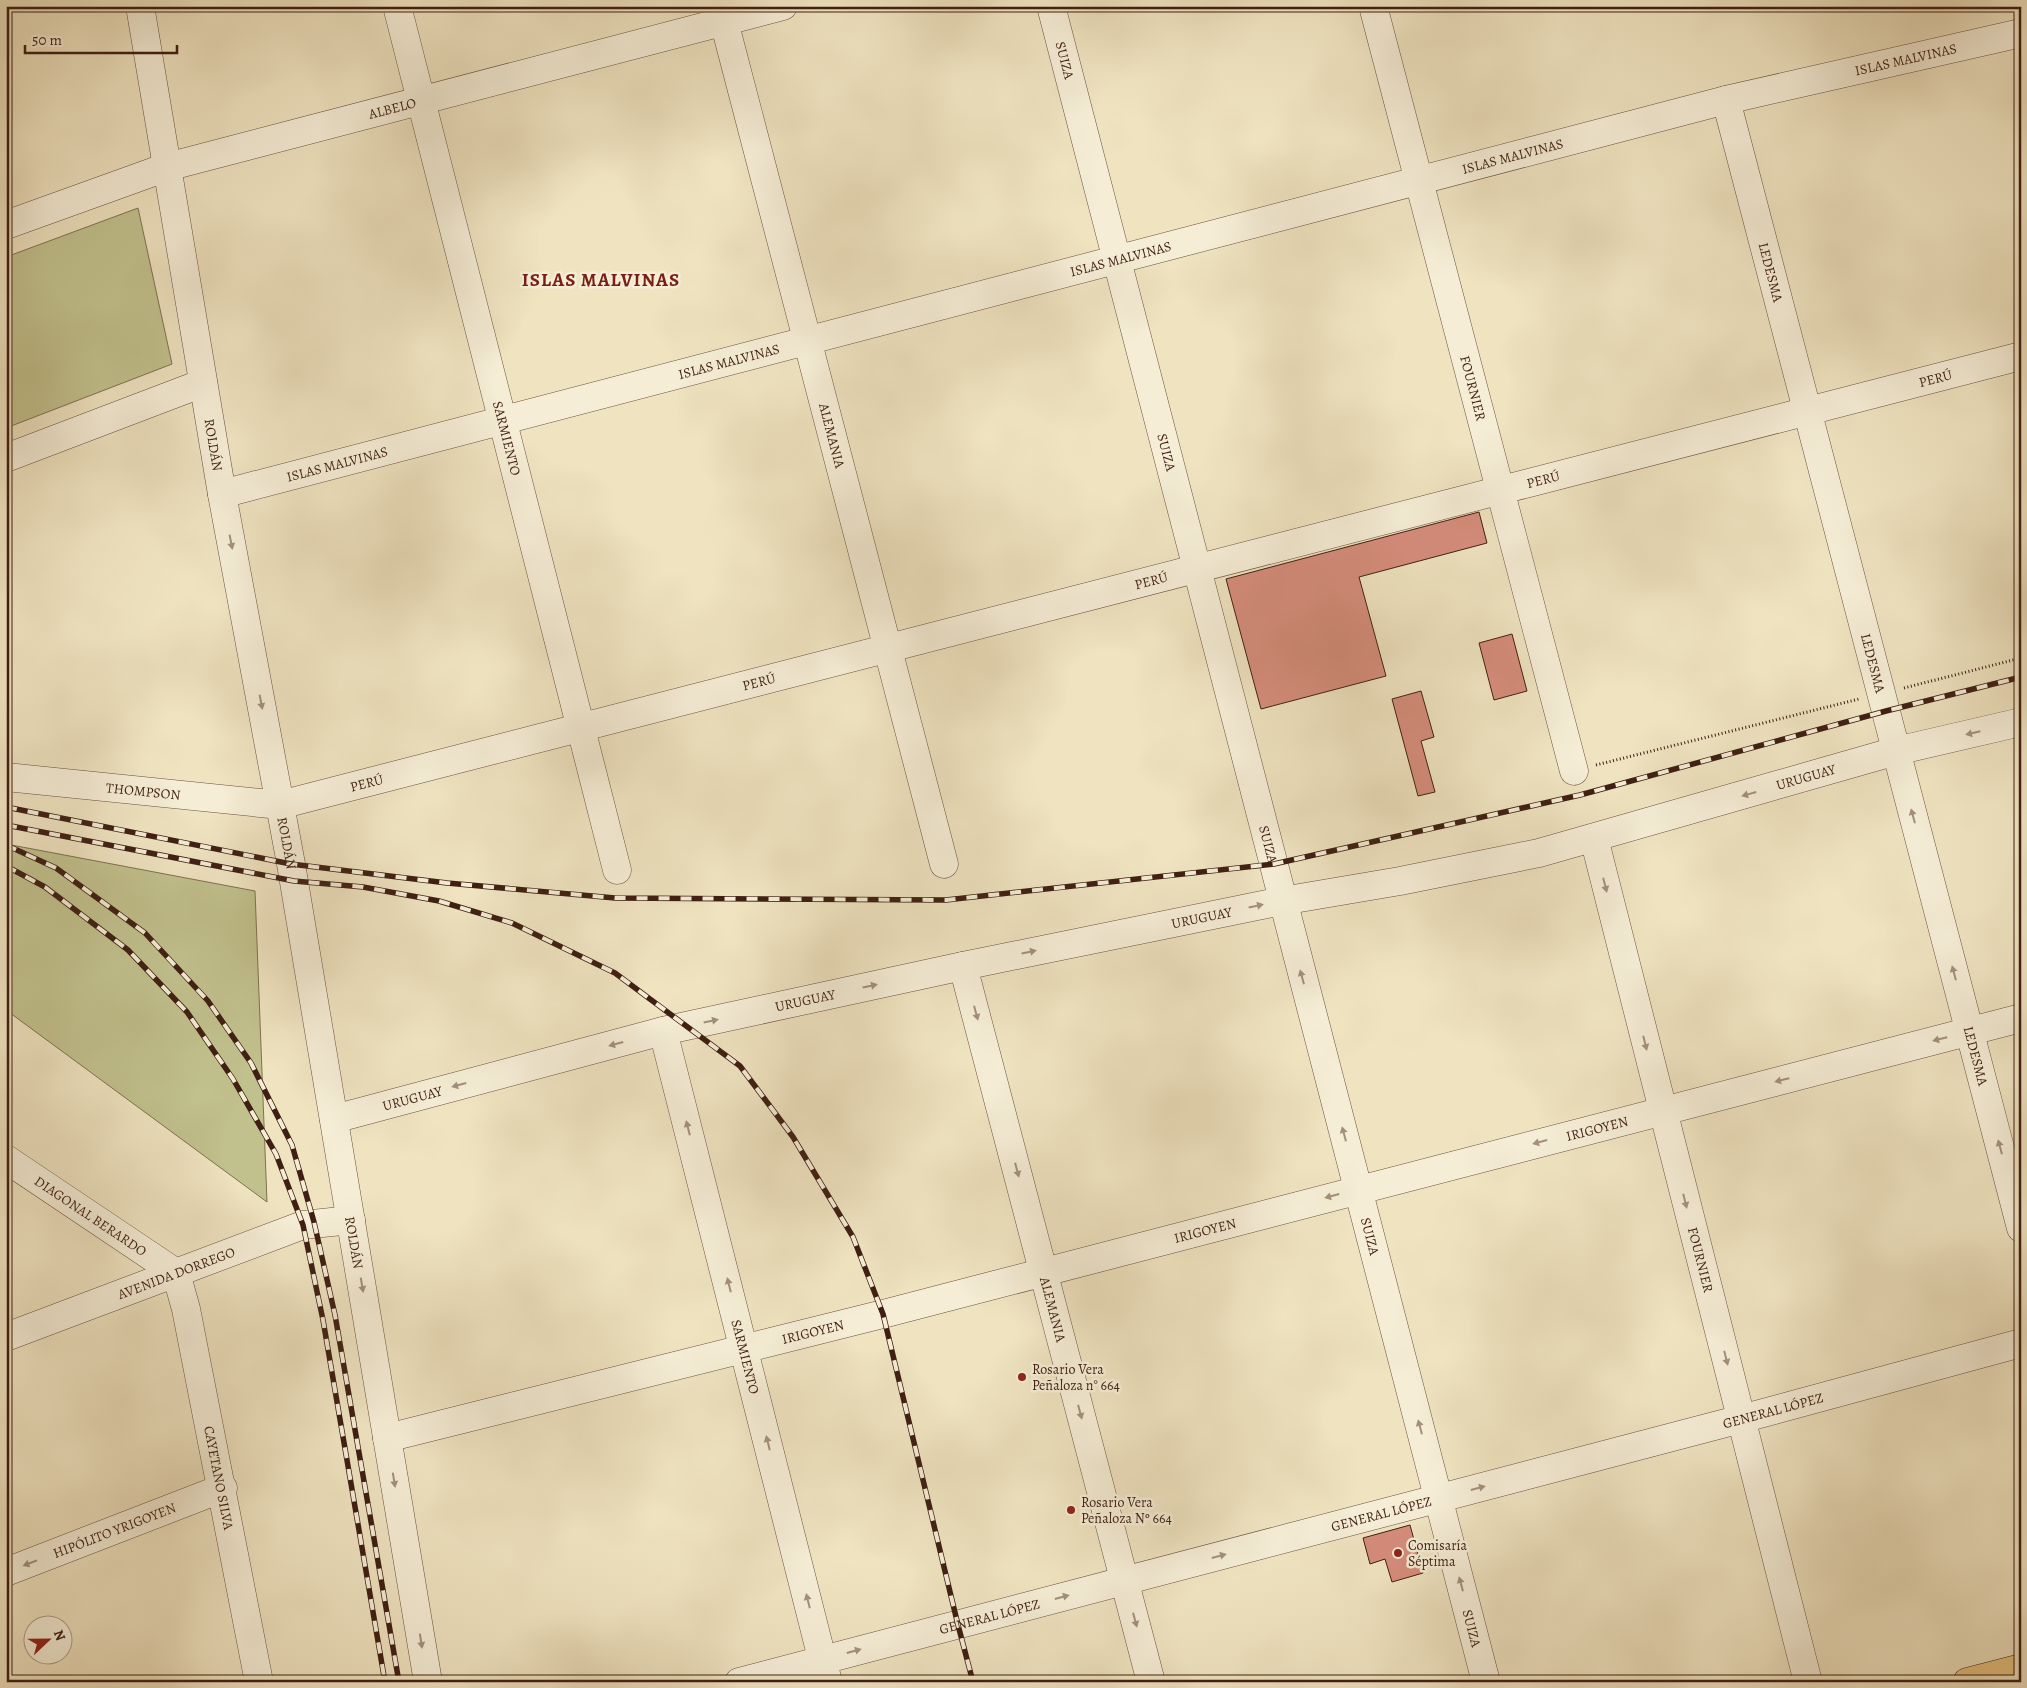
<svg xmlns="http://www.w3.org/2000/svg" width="2027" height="1688" font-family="Alegreya,serif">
<rect width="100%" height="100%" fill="#efe3c0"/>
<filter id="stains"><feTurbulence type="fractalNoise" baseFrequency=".004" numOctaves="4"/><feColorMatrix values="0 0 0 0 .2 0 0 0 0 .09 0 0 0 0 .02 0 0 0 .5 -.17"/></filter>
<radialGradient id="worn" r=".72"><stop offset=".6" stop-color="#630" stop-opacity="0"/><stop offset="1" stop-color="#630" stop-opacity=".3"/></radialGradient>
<g fill="#c1c18d" stroke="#807050">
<path d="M138,208L172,364L6,428V257Z"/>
<path d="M6,844L255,891L267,1202L6,1010Z"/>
</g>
<g fill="#d68d7c" stroke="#3f1f13">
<path d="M1479,512L1487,543L1359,577L1386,676L1261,709L1226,579Z"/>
<path d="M1512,634L1527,691L1494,700L1479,643Z"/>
<path d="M1421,691L1434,737L1421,741L1435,792L1418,796L1392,699Z"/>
<path d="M1410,1525L1423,1573L1392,1582L1385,1559L1370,1564L1363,1538Z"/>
</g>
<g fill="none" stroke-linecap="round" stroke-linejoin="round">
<g stroke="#6b503e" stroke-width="29">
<g id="minor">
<path id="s1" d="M140,6L222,494L291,864L428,1682"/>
<path id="s2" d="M397,6L617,870"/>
<path id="s3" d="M720,6L944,864"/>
<path id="s4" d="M1051,6L1486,1682"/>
<path id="s5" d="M1373,6L1574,771"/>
<path id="s6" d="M1726,100L2021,1228"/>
<path id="s7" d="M6,225L167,167L783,6"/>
<path d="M6,458L203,383"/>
<path id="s8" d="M222,494L1726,100L2021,33"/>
<path id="s9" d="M6,777L280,805L2021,356"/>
<path id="s10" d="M1594,838L1808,1682"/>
<path id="s11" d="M963,966L1151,1682"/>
<path id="s12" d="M663,1031L828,1682"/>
<path id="s13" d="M334,1119L663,1031L963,966L1282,901L1400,881L1539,853L1896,751L2021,722"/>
<path id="s14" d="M6,1159L176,1273L186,1309L259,1682"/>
<path id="s15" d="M6,1337L303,1225L351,1220"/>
<path id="s16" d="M387,1438L883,1314L2021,1018"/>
<path id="s17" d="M6,1572L223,1488"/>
<path id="s18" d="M739,1682L1741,1419L2021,1343"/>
</g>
</g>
<g stroke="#3f1f13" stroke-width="29">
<path id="major" d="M1967,1682L2021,1668"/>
</g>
<g stroke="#3f1f13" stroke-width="3" stroke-dasharray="1 2.5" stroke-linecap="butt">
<path d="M1904,688L2021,658"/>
<path d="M1596,765L1859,699"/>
</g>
<use href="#minor" stroke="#f5edd6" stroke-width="28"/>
<use href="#major" stroke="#e8c280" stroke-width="28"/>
<g stroke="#3f1f13" stroke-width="5.5">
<g id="rail">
<path d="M6,807L291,864L447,883L615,898L946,900L1274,864L1580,795L1886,711L2021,677"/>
<path d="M6,825L294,881L363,887L439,901L512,923L615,973L740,1066L793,1137L853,1237L883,1314L958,1625L973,1682"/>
<path d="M6,845L56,868L145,933L208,1001L251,1063L292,1145L314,1222L335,1315L399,1682"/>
<path d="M6,866L45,887L128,950L187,1012L233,1079L276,1154L303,1225L323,1320L385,1682"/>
</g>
</g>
<use href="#rail" stroke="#f5edd6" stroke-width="4" stroke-dasharray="11" stroke-linecap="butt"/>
</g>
<defs><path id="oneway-solid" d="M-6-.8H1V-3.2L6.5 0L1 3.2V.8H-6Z" transform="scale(1.25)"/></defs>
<g fill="#a3907e">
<use href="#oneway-solid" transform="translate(231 542) rotate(79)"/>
<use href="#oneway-solid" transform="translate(261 702) rotate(79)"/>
<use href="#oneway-solid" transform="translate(1973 733) rotate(167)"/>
<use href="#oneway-solid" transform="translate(1749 794) rotate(164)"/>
<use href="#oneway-solid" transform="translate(1913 816) rotate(-105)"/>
<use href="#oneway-solid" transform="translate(1605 885) rotate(76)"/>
<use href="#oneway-solid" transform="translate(1256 906) rotate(-12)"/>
<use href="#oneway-solid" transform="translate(1029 952) rotate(-12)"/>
<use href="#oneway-solid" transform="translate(1954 973) rotate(-105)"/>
<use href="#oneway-solid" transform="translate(1302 977) rotate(-105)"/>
<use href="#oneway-solid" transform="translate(870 986) rotate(-12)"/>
<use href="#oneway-solid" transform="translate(976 1013) rotate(75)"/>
<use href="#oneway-solid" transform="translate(711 1021) rotate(-12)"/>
<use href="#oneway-solid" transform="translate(1940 1039) rotate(166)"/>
<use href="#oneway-solid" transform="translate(1645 1043) rotate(76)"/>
<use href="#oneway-solid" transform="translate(616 1044) rotate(165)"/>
<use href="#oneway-solid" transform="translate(1782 1080) rotate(166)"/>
<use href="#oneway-solid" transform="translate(459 1085) rotate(165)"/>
<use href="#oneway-solid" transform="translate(688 1128) rotate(-104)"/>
<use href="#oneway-solid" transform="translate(1344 1134) rotate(-105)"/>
<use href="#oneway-solid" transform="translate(1540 1142) rotate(165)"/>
<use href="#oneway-solid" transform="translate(2000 1147) rotate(-105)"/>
<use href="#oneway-solid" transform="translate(1017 1170) rotate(75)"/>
<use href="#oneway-solid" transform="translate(1332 1196) rotate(165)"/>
<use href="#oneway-solid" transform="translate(1685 1201) rotate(76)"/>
<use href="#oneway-solid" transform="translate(362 1285) rotate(80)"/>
<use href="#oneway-solid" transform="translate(729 1285) rotate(-104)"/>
<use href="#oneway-solid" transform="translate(1726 1358) rotate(76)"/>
<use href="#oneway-solid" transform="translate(1080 1412) rotate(75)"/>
<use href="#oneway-solid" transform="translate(1420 1427) rotate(-105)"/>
<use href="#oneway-solid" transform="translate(768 1443) rotate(-104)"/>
<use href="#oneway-solid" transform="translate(394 1480) rotate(81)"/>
<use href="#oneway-solid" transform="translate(1478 1488) rotate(-15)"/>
<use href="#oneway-solid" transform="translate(1219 1556) rotate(-15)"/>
<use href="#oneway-solid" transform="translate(30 1563) rotate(159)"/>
<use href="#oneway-solid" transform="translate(1461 1584) rotate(-105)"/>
<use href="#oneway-solid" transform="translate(1062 1597) rotate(-15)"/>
<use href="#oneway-solid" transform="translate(808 1601) rotate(-104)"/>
<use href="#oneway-solid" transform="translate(1135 1620) rotate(75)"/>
<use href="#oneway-solid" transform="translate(421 1641) rotate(81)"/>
<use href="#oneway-solid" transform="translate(854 1651) rotate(-15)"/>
</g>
<g fill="#8f2418" stroke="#f5edd6" stroke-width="2">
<circle cx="1022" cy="1377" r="5"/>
<circle cx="1071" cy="1510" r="5"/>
<circle cx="1398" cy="1553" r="5"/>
</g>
<g text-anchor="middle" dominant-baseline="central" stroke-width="5" stroke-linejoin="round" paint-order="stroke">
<g font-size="14" fill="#3f1f13" stroke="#f5edd6">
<text stroke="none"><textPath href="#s8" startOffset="1739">ISLAS MALVINAS</textPath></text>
<text stroke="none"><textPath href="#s4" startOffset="56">SUIZA</textPath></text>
<text stroke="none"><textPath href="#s7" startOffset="404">ALBELO</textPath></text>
<text stroke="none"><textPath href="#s8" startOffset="1334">ISLAS MALVINAS</textPath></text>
<text stroke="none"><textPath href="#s8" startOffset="929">ISLAS MALVINAS</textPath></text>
<text stroke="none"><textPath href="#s6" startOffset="178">LEDESMA</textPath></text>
<text stroke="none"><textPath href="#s8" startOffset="524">ISLAS MALVINAS</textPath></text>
<text stroke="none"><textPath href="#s9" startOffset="1985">PERÚ</textPath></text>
<text stroke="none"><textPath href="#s5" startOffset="395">FOURNIER</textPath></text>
<text stroke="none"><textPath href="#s3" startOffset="444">ALEMANIA</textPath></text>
<text stroke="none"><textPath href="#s2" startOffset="446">SARMIENTO</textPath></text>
<text stroke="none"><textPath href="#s1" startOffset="445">ROLDÁN</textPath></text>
<text stroke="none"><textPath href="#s4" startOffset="461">SUIZA</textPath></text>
<text stroke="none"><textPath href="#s8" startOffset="119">ISLAS MALVINAS</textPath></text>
<text stroke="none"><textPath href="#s9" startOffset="1580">PERÚ</textPath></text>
<text stroke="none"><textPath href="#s9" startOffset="1175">PERÚ</textPath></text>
<text stroke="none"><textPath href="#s6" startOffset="582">LEDESMA</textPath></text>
<text stroke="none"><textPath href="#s9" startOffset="770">PERÚ</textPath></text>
<text stroke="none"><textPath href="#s13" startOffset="1512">URUGUAY</textPath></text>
<text stroke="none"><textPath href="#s9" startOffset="365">PERÚ</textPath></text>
<text stroke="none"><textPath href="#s9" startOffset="138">THOMPSON</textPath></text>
<text stroke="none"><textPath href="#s1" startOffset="850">ROLDÁN</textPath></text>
<text stroke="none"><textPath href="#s4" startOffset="866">SUIZA</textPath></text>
<text stroke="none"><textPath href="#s13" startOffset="891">URUGUAY</textPath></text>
<text stroke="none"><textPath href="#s13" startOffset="486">URUGUAY</textPath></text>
<text stroke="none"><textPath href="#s6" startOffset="988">LEDESMA</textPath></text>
<text stroke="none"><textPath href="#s13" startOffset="81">URUGUAY</textPath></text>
<text stroke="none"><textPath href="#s16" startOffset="1249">IRIGOYEN</textPath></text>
<text stroke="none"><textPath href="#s14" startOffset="102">DIAGONAL BERARDO</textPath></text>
<text stroke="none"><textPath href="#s16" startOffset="844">IRIGOYEN</textPath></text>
<text stroke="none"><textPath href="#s4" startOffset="1271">SUIZA</textPath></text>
<text stroke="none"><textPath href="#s1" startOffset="1255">ROLDÁN</textPath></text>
<text stroke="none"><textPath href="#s10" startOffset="435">FOURNIER</textPath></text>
<text stroke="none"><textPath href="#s15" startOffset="182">AVENIDA DORREGO</textPath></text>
<text stroke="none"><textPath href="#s11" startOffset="355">ALEMANIA</textPath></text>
<text stroke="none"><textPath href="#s16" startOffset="439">IRIGOYEN</textPath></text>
<text stroke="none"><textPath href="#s12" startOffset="336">SARMIENTO</textPath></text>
<text stroke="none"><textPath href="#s18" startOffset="1069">GENERAL LÓPEZ</textPath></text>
<text stroke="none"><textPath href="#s14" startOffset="414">CAYETANO SILVA</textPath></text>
<text stroke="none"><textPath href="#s18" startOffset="664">GENERAL LÓPEZ</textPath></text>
<text stroke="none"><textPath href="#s17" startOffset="116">HIPÓLITO YRIGOYEN</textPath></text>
<text stroke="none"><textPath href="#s18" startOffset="259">GENERAL LÓPEZ</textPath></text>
<text stroke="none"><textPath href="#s4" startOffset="1676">SUIZA</textPath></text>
</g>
<g font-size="14" fill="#3f1f13" stroke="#f5edd6" text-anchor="start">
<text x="1032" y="1369">Rosario Vera<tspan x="1032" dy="16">Peñaloza n° 664</tspan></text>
<text x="1081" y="1502">Rosario Vera<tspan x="1081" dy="16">Peñaloza Nº 664</tspan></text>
<text x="1408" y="1545">Comisaría<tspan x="1408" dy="16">Séptima</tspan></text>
</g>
<g font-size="19" font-weight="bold" letter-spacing="1" fill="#7a1f14" stroke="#f5edd6">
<text x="601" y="280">ISLAS MALVINAS</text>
</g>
</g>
<rect width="2027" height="1688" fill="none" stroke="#efe3c0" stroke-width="25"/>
<rect x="8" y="8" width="2012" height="1673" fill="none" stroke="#3f1f13" stroke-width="2.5"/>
<rect x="12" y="12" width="2002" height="1663" fill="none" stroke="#3f1f13"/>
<g transform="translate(48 1640) rotate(68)"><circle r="24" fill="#f5edd6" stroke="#ac9b88"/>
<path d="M0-4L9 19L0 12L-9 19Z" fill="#8f2418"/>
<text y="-8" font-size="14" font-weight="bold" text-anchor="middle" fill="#3f1f13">N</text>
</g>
<path d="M25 45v8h152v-8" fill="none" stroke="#3f1f13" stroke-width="2.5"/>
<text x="32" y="45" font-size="15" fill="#3f1f13" stroke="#f5edd6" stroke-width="4" paint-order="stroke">50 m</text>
<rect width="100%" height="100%" filter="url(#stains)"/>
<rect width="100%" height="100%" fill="url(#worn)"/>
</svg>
